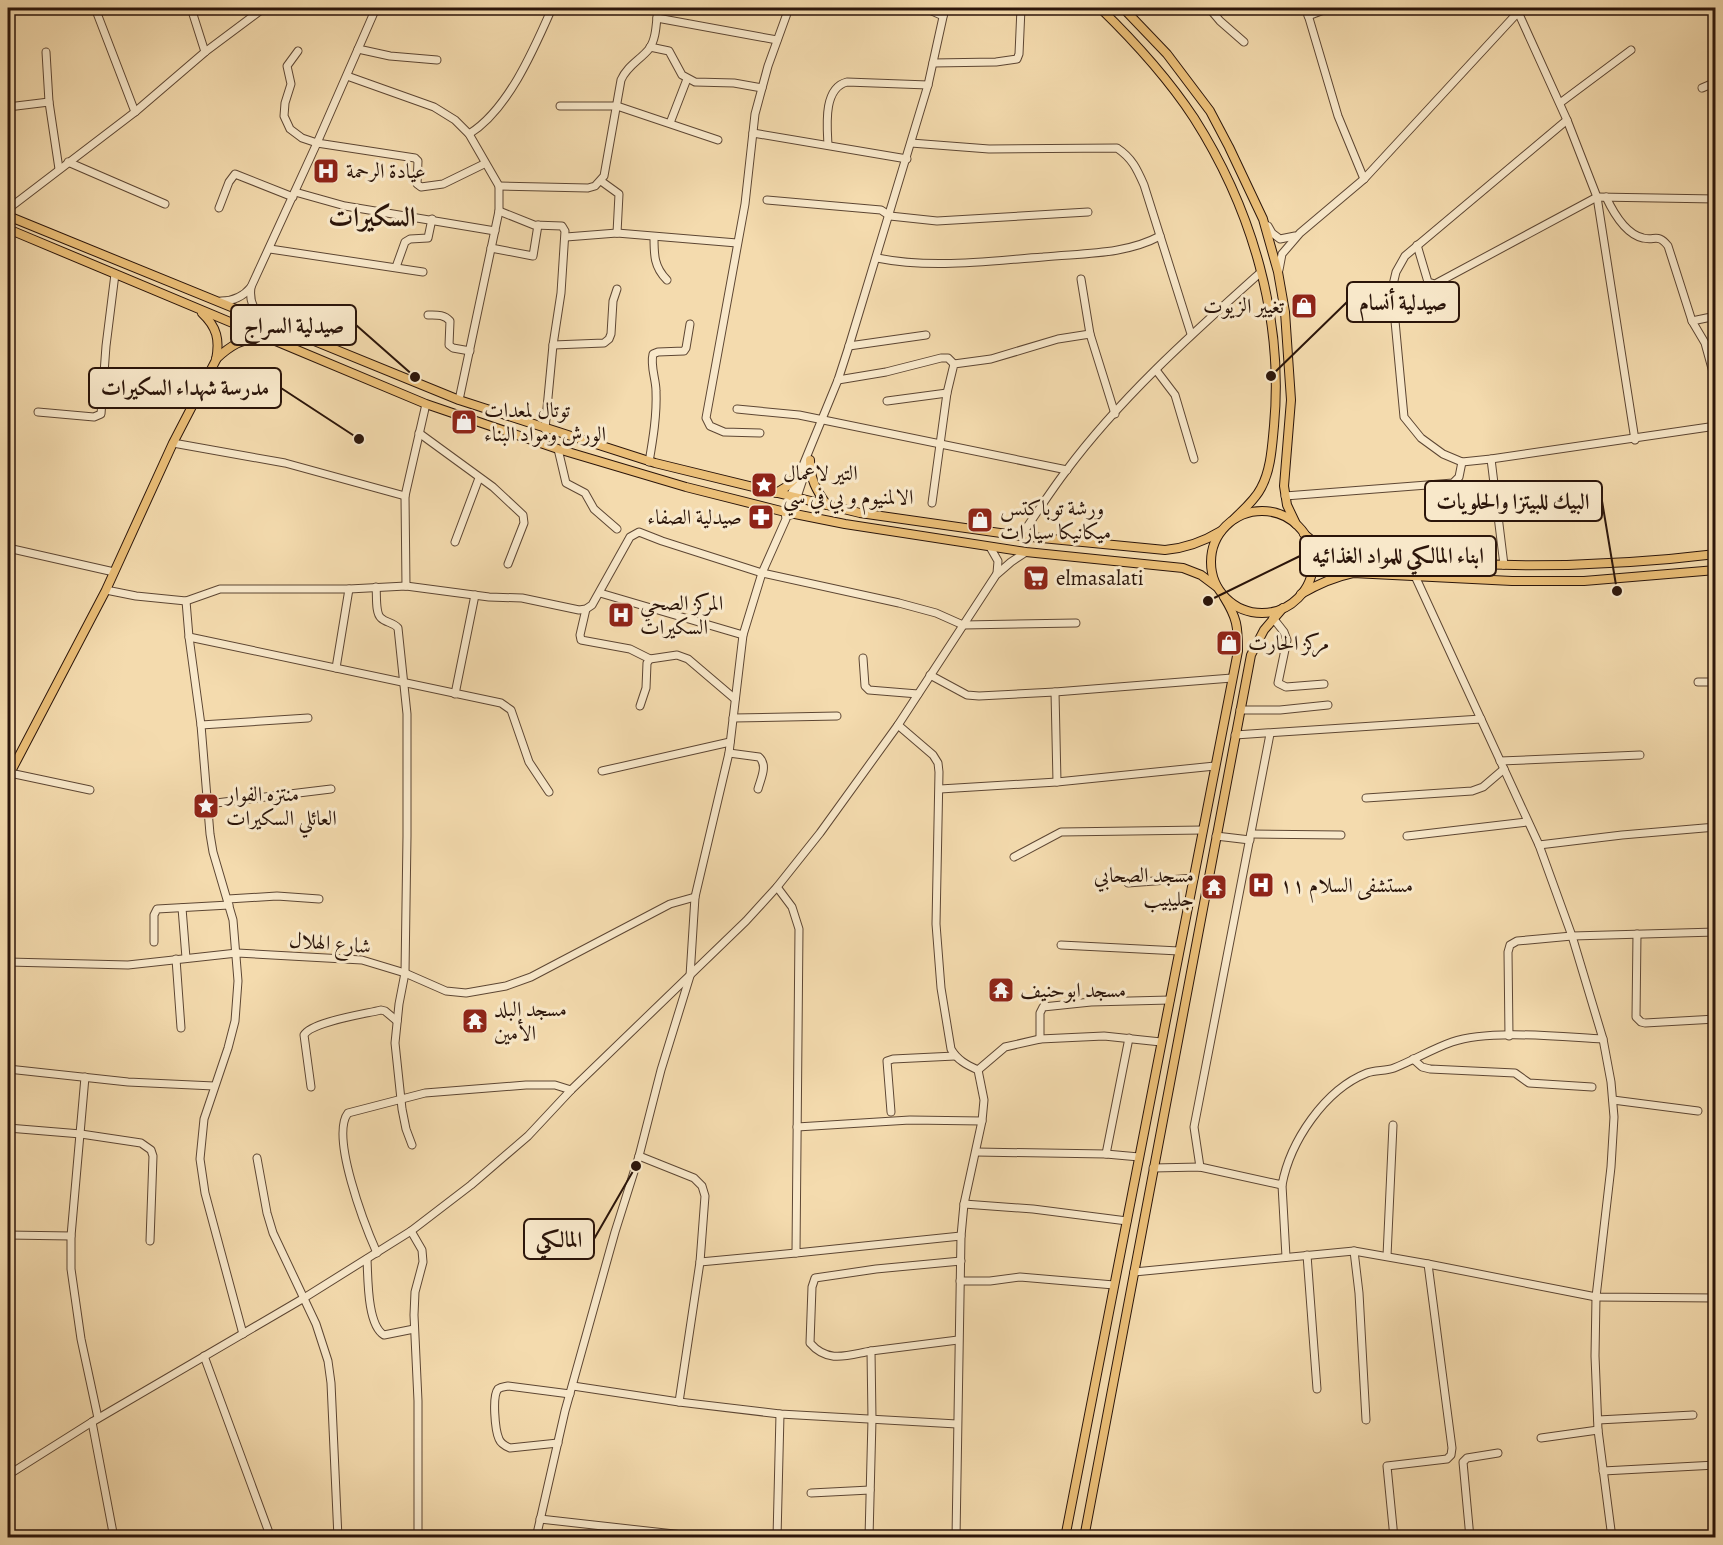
<svg xmlns="http://www.w3.org/2000/svg" width="1723" height="1545" font-family="Alegreya,Amiri,serif">
<rect width="100%" height="100%" fill="#f4dbae"/>
<filter id="stains"><feTurbulence type="fractalNoise" baseFrequency=".00333" numOctaves="4"/><feColorMatrix values="0 0 0 0 .2 0 0 0 0 .09 0 0 0 0 .02 0 0 0 .5 -.17"/></filter>
<radialGradient id="worn" r=".72"><stop offset=".6" stop-color="#630" stop-opacity="0"/><stop offset="1" stop-color="#630" stop-opacity=".3"/></radialGradient>
<g fill="none" stroke-linecap="round" stroke-linejoin="round">
<g stroke="#5d4633" stroke-width="9">
<g id="minor">
<path d="M95,8L135,112"/>
<path d="M191,8L205,52"/>
<path d="M925,8L943,16"/>
<path d="M1209,8L1220,21L1244,42"/>
<path d="M1306,8L1338,116L1364,179"/>
<path d="M1518,12L1567,120L1597,197L1635,440"/>
<path d="M1308,16L1329,8"/>
<path d="M657,18L777,40"/>
<path d="M650,47L669,51L682,75L695,82L734,83L762,88"/>
<path d="M358,49L390,56L437,60"/>
<path d="M298,51L287,66L291,84L285,103L284,116L290,129L302,138L317,143L415,158L418,161L417,184L421,187L443,184L484,164"/>
<path d="M46,52L49,102L59,169"/>
<path d="M933,63L996,62L1017,59L1019,54L1021,8"/>
<path d="M347,76L434,107L455,120L469,134L499,186V211L459,400"/>
<path d="M1702,88L1716,82"/>
<path d="M1560,103L1631,50"/>
<path d="M560,106H617L718,140"/>
<path d="M8,107L49,102"/>
<path d="M1567,120L1405,256L1396,272L1392,289L1404,417L1421,438L1443,454L1462,462L1491,459L1716,426"/>
<path d="M670,123L687,79"/>
<path d="M753,133L907,159"/>
<path d="M469,134C508,110 534,49 552,8"/>
<path d="M911,143L989,149L1117,148C1132,158 1137,169 1144,185L1191,334"/>
<path d="M828,145C827,126 823,88 847,82L928,85"/>
<path d="M68,162L165,204"/>
<path d="M601,181L619,194L617,233"/>
<path d="M499,186L588,188L595,186L604,176L621,80C627,66 640,60 649,49C657,38 656,21 658,8"/>
<path d="M295,192L345,206L495,231"/>
<path d="M1606,197C1613,212 1625,234 1643,238C1655,241 1658,233 1668,246L1692,321L1705,343L1716,383"/>
<path d="M767,200L881,210L890,216L937,221L1088,212"/>
<path d="M219,208L229,182L235,174L293,197"/>
<path d="M8,209L135,112L205,52L264,8"/>
<path d="M499,211L534,225L562,226L565,231L561,293L553,345L545,429"/>
<path d="M1268,226L1272,233L1280,239L1295,236"/>
<path d="M566,237L617,233L737,243"/>
<path d="M654,237C654,255 654,267 667,280"/>
<path d="M1417,245L1428,282L1435,284L1597,197L1716,199"/>
<path d="M491,248L533,256L538,225"/>
<path d="M270,249L423,272"/>
<path d="M877,258C932,269 987,261 1043,257C1082,253 1125,255 1160,236"/>
<path d="M396,267L405,242L410,239L428,238L432,219"/>
<path d="M1279,270L1282,254L1300,233L1364,179L1522,8"/>
<path d="M1081,279L1090,334L1115,414"/>
<path d="M251,287C249,301 253,311 264,319"/>
<path d="M221,301C234,301 243,297 251,287L317,143L376,8"/>
<path d="M428,315C436,315 444,314 450,321L449,345L453,348L470,351"/>
<path d="M1692,321L1716,316"/>
<path d="M553,345L604,343L609,339L611,334L613,301L617,289"/>
<path d="M849,346L926,335"/>
<path d="M1156,370L1175,395L1194,459"/>
<path d="M838,380L886,372L941,358H948L954,364"/>
<path d="M887,401L947,393"/>
<path d="M737,409L799,415L1067,470"/>
<path d="M38,412L94,417L101,414L106,346L115,274"/>
<path d="M419,433L493,487L523,515L524,523L508,564"/>
<path d="M760,433L724,432L710,426L706,418L745,204L755,114L768,66L789,8"/>
<path d="M173,443L285,463L405,496"/>
<path d="M558,449L566,483L585,493L594,509L617,529"/>
<path d="M1491,459L1504,565"/>
<path d="M649,462C653,439 657,415 656,391C656,379 650,366 653,354L658,352L684,351L686,348L690,324"/>
<path d="M1285,496L1453,483L1459,477L1462,462"/>
<path d="M932,503L947,393L954,364L991,359L1058,339L1090,334"/>
<path d="M791,515L809,461"/>
<path d="M1021,536C1036,514 1050,492 1066,471C1121,397 1192,334 1261,272"/>
<path d="M455,542L479,478"/>
<path d="M990,547L998,561L997,573"/>
<path d="M8,548L114,572"/>
<path d="M1415,576L1539,845L1572,936L1603,1039L1611,1082L1614,1117L1611,1167L1596,1297L1595,1356L1598,1430L1612,1538"/>
<path d="M406,586L405,496L426,404"/>
<path d="M376,587C377,595 375,613 381,618C386,623 393,622 398,628L407,714V836L405,973L399,1004L395,1043L402,1109L406,1129L412,1145"/>
<path d="M106,590L136,596L186,601L220,589H349L406,586L489,597L522,598L579,610L586,609L592,605L630,537L639,532L662,541L762,573L899,603L936,613L963,625L1076,623"/>
<path d="M600,593L743,635"/>
<path d="M186,601L189,637L201,725L210,834L213,852L233,920L238,981L235,1021L228,1048L204,1119L200,1159L205,1193L243,1334"/>
<path d="M586,609L580,635L581,640L630,649L650,659"/>
<path d="M1273,618L1284,632L1287,640L1278,683L1286,687L1324,684"/>
<path d="M189,637L501,703L511,710L529,762L549,792"/>
<path d="M863,658L865,686L869,690L918,694"/>
<path d="M336,668L349,589"/>
<path d="M930,675L967,695L979,696L1055,692L1057,782"/>
<path d="M1698,682H1716"/>
<path d="M1055,692L1232,678"/>
<path d="M455,694L475,595"/>
<path d="M640,706L646,688L647,663L650,659L677,655L688,659L735,699"/>
<path d="M1240,710H1280L1328,705"/>
<path d="M733,718L837,716"/>
<path d="M201,725L308,718"/>
<path d="M898,725L933,755L938,763L939,772L936,924L941,988L951,1049C957,1060 967,1065 978,1070L984,1100L982,1121L964,1204L961,1236L956,1538"/>
<path d="M1235,735L1481,719"/>
<path d="M729,753L759,757C768,765 761,778 758,789"/>
<path d="M1500,761L1640,755"/>
<path d="M602,771L730,742"/>
<path d="M10,773L90,790"/>
<path d="M940,789L1057,782L1215,766"/>
<path d="M1366,798L1472,791L1483,787L1504,769"/>
<path d="M208,804L331,789"/>
<path d="M1714,827L1716,842"/>
<path d="M1251,834L1341,835"/>
<path d="M1216,836L1250,840"/>
<path d="M1407,836L1527,822"/>
<path d="M1539,845L1622,835L1716,827"/>
<path d="M1014,857L1061,832L1203,830"/>
<path d="M1128,883L1194,878"/>
<path d="M777,887L792,907L799,929L796,1253L961,1236"/>
<path d="M228,899L277,896L319,899"/>
<path d="M182,908L186,958"/>
<path d="M1637,934L1636,1017L1641,1022L1645,1023L1716,1019"/>
<path d="M154,942V915L157,909L229,905"/>
<path d="M1061,945L1179,951"/>
<path d="M176,959L181,1028"/>
<path d="M8,962L128,965L237,953L362,960L405,973L446,991L466,993L506,986L531,977L670,904L695,897"/>
<path d="M1509,1036L1508,952L1510,945L1517,941L1572,936L1716,932"/>
<path d="M1040,1039V1013L1043,1007L1091,1002L1170,1000"/>
<path d="M1413,1059L1422,1067L1430,1069L1515,1073L1529,1083L1592,1087"/>
<path d="M8,1069L128,1082L214,1086"/>
<path d="M978,1070L1005,1047L1040,1039L1104,1036L1161,1042"/>
<path d="M85,1077L71,1236V1269L81,1339L98,1418"/>
<path d="M311,1087L304,1035C311,1022 365,1014 381,1010L385,1011L397,1021"/>
<path d="M1613,1100L1698,1111"/>
<path d="M891,1112L887,1061L893,1059L955,1056"/>
<path d="M797,1127L910,1120L982,1121"/>
<path d="M8,1128L81,1134L141,1143L151,1150L153,1156L150,1241"/>
<path d="M976,1152L1106,1154L1129,1038"/>
<path d="M1106,1154L1139,1157"/>
<path d="M639,1156L694,1178L702,1186L705,1196L700,1262L679,1402"/>
<path d="M257,1158L267,1213L273,1233L316,1324L328,1361L331,1383L338,1538"/>
<path d="M1200,1167L1194,1127L1270,734"/>
<path d="M1153,1168L1200,1167L1282,1185C1290,1142 1324,1090 1367,1073C1375,1070 1386,1071 1394,1068C1414,1060 1432,1049 1452,1042C1490,1029 1562,1037 1603,1039"/>
<path d="M1282,1185L1286,1257"/>
<path d="M964,1204L1033,1209L1127,1221"/>
<path d="M411,1231L422,1250L423,1262L415,1292L414,1315L418,1401V1538"/>
<path d="M8,1235L71,1236"/>
<path d="M1354,1251L1359,1293L1366,1420"/>
<path d="M377,1253C365,1226 330,1136 348,1113L425,1093L526,1085H555L571,1090"/>
<path d="M1307,1255L1317,1389"/>
<path d="M1387,1256L1393,1125"/>
<path d="M367,1259C368,1277 367,1325 384,1335L414,1329"/>
<path d="M700,1262L796,1253"/>
<path d="M1134,1272L1354,1251L1428,1264L1596,1297L1716,1298"/>
<path d="M960,1281H990L1020,1277L1114,1285"/>
<path d="M871,1351C848,1355 828,1364 810,1343L812,1287L815,1278L876,1269L961,1261"/>
<path d="M204,1356L271,1538"/>
<path d="M573,1386L679,1402L780,1414L957,1424"/>
<path d="M1598,1420L1693,1415"/>
<path d="M92,1422L114,1538"/>
<path d="M1541,1438L1598,1430"/>
<path d="M558,1443L510,1448C505,1446 501,1444 499,1439C495,1430 492,1396 498,1389C501,1387 503,1387 508,1386L570,1394"/>
<path d="M1603,1471L1716,1465"/>
<path d="M8,1475L92,1422L304,1298L411,1231L471,1185L528,1136L571,1090L746,921L777,887L820,833L898,725L996,575L1011,562L1026,552"/>
<path d="M811,1493L870,1490"/>
<path d="M540,1519L710,1538"/>
<path d="M536,1538L565,1411L615,1232L639,1156L661,1070L690,976L695,897L729,753L743,635L762,573L786,519L785,512L790,497L838,380L849,346L928,85L945,8"/>
<path d="M777,1538L780,1414"/>
<path d="M869,1538L872,1419L871,1351L958,1340"/>
<path d="M1394,1538L1387,1466L1447,1459L1451,1455L1452,1448L1428,1264"/>
<path d="M1470,1538L1463,1462L1467,1458L1498,1453"/>
</g>
</g>
<g stroke="#2b150a" stroke-width="10">
<g id="major">
<path d="M1100,8C1135,42 1167,77 1194,118C1252,209 1284,318 1274,426C1272,446 1271,470 1261,488C1255,500 1243,510 1234,519"/>
<path d="M1123,8L1167,54L1210,111L1229,147L1263,219L1278,272L1285,312L1291,400L1284,486L1287,505L1296,524"/>
<path d="M8,216L459,400L655,463L860,513L1021,536L1165,550C1187,548 1203,542 1221,531"/>
<path d="M8,229L426,404L558,449L686,487L785,512L845,524L1026,552L1183,568L1201,575L1217,587"/>
<path d="M216,359C230,346 242,338 262,338"/>
<path d="M810,460C810,479 816,490 827,505"/>
<path d="M776,493L786,487L799,475"/>
<circle cx="1262" cy="562" r="51"/>
<path d="M1304,534C1315,543 1325,552 1339,555C1366,562 1397,561 1425,562C1522,568 1619,566 1716,554"/>
<path d="M1301,594C1318,584 1334,577 1353,573L1512,581H1584L1716,570"/>
<path d="M8,777L106,590L173,443L216,360C220,340 217,327 202,313"/>
<path d="M1065,1538L1238,651C1238,626 1237,618 1224,597"/>
<path d="M1084,1538L1251,655L1264,630L1283,608"/>
</g>
</g>
<use href="#minor" stroke="#f8e8ca" stroke-width="7"/>
<use href="#major" stroke="#eabe77" stroke-width="8"/>
</g>
<defs>
<g id="hospital-square" transform="scale(1.35)"><rect x="-9" y="-9" width="18" height="18" rx="4" fill="#8f2418" stroke="#f8e8ca"/><path d="M-5-5h3v3.5h4V-5h3V5h-3V1.5h-4V5h-3Z" fill="#fff"/></g>
<g id="shop-square" transform="scale(1.35)"><rect x="-9" y="-9" width="18" height="18" rx="4" fill="#8f2418" stroke="#f8e8ca"/><path d="M-5-2.5h2.3a2.7 3.5 0 0 1 5.4 0H5L5.5 6h-11ZM-1.5-2.5h3a1.5 2.3 0 0 0-3 0Z" fill="#fff"/></g>
<g id="sight-square" transform="scale(1.35)"><rect x="-9" y="-9" width="18" height="18" rx="4" fill="#8f2418" stroke="#f8e8ca"/><path d="M0-6L1.8-2.2L6-1.7L2.9 1.2L3.7 5.4L0 3.3L-3.7 5.4L-2.9 1.2L-6-1.7L-1.8-2.2Z" fill="#fff"/></g>
<g id="pharmacy-square" transform="scale(1.35)"><rect x="-9" y="-9" width="18" height="18" rx="4" fill="#8f2418" stroke="#f8e8ca"/><path d="M-2-6h4v4h4v4h-4v4h-4v-4h-4v-4h4Z" fill="#fff"/></g>
<g id="supermarket-square" transform="scale(1.35)"><rect x="-9" y="-9" width="18" height="18" rx="4" fill="#8f2418" stroke="#f8e8ca"/><path d="M-6-5.5h2.5l.6 2H6L4.5 2H-2.5L-4.4-4H-6ZM-1.5 3.2a1.3 1.3 0 1 0 .1 0ZM3 3.2a1.3 1.3 0 1 0 .1 0Z" fill="#fff"/></g>
<g id="temple-square" transform="scale(1.35)"><rect x="-9" y="-9" width="18" height="18" rx="4" fill="#8f2418" stroke="#f8e8ca"/><path d="M0-6L5-2H3V0L6.5 2.5H4V6H1.5V3h-3V6H-4V2.5H-6.5L-3 0V-2H-5Z" fill="#fff"/></g>
</defs>
<g fill-rule="evenodd">
<use href="#hospital-square" x="326" y="171"/>
<use href="#shop-square" x="1304" y="306"/>
<use href="#shop-square" x="464" y="422"/>
<use href="#sight-square" x="764" y="485"/>
<use href="#pharmacy-square" x="761" y="517"/>
<use href="#shop-square" x="980" y="520"/>
<use href="#supermarket-square" x="1036" y="578"/>
<use href="#hospital-square" x="621" y="615"/>
<use href="#shop-square" x="1229" y="643"/>
<use href="#sight-square" x="206" y="806"/>
<use href="#hospital-square" x="1261" y="885"/>
<use href="#temple-square" x="1214" y="887"/>
<use href="#temple-square" x="1001" y="990"/>
<use href="#temple-square" x="475" y="1021"/>
</g>
<g text-anchor="middle" dominant-baseline="central" stroke-width="6" stroke-linejoin="round" paint-order="stroke">
<g font-size="21" fill="#2b150a" stroke="#f8e8ca" text-anchor="start">
<text x="346" y="171">عيادة الرحمة</text>
<text x="1284" y="306" text-anchor="end">تغيير الزيوت</text>
<text x="484" y="410">توتال لمعدات<tspan x="484" dy="24">الورش ومواد البناء</tspan></text>
<text x="783" y="473">التير لاعمال<tspan x="783" dy="24">الالمنيوم و بي في سي</tspan></text>
<text x="1000" y="508">ورشة توباكتس<tspan x="1000" dy="24">ميكانيكا سيارات</tspan></text>
<text x="742" y="517" text-anchor="end">صيدلية الصفاء</text>
<text x="1056" y="578">elmasalati</text>
<text x="640" y="603">المركز الصحي<tspan x="640" dy="24">السكيرات</tspan></text>
<text x="1248" y="643">مركز الحارت</text>
<text x="226" y="794">منتزه الفوار<tspan x="226" dy="24">العائلي السكيرات</tspan></text>
<text x="1194" y="875" text-anchor="end">مسجد الصحابي<tspan x="1194" dy="24">جليبيب</tspan></text>
<text x="1280" y="885">مستشفى السلام ١١</text>
<text x="1020" y="990">مسجد ابوحنيف</text>
<text x="494" y="1009">مسجد البلد<tspan x="494" dy="24">الأمين</tspan></text>
</g>
<g font-size="21" fill="#2b150a" stroke="#f8e8ca">
<text transform="translate(330 943) rotate(5)">شارع الهلال</text>
</g>
<g font-size="27" font-weight="bold" fill="#2b150a" stroke="#f8e8ca">
<text x="372" y="217">السكيرات</text>
</g>
</g>
<path fill="none" stroke="#2b150a" stroke-width="2" d="M1271 376L1347 302M415 377L356 325M359 439L281 388M1617 591L1602 501M1208 601L1300 556M636 1166L594 1239"/>
<g fill="#2b150a" stroke="#f8e8ca" stroke-width="2">
<circle cx="1271" cy="376" r="6"/>
<circle cx="415" cy="377" r="6"/>
<circle cx="359" cy="439" r="6"/>
<circle cx="1617" cy="591" r="6"/>
<circle cx="1208" cy="601" r="6"/>
<circle cx="636" cy="1166" r="6"/>
</g>
<g fill="#f8e8ca" stroke="#2b150a" stroke-width="2">
<rect x="1347" y="282" width="112" height="40" rx="6"/>
<rect x="231" y="305" width="125" height="40" rx="6"/>
<rect x="89" y="368" width="192" height="40" rx="6"/>
<rect x="1425" y="481" width="177" height="40" rx="6"/>
<rect x="1300" y="536" width="196" height="40" rx="6"/>
<rect x="524" y="1219" width="70" height="40" rx="6"/>
</g>
<g font-size="22" text-anchor="middle" font-weight="bold" fill="#2b150a">
<text x="1403" y="310">صيدلية أنسام</text>
<text x="294" y="333">صيدلية السراج</text>
<text x="185" y="395">مدرسة شهداء السكيرات</text>
<text x="1513" y="509">البيك للبيتزا والحلويات</text>
<text x="1398" y="563">ابناء المالكي للمواد الغذائيه</text>
<text x="559" y="1247">المالكي</text>
</g>
<rect width="1723" height="1545" fill="none" stroke="#f4dbae" stroke-width="30"/>
<rect x="9" y="9" width="1705" height="1527" fill="none" stroke="#2b150a" stroke-width="3"/>
<rect x="15" y="15" width="1693" height="1515" fill="none" stroke="#2b150a" stroke-width="1.5"/>
<rect width="100%" height="100%" filter="url(#stains)"/>
<rect width="100%" height="100%" fill="url(#worn)"/>
</svg>
